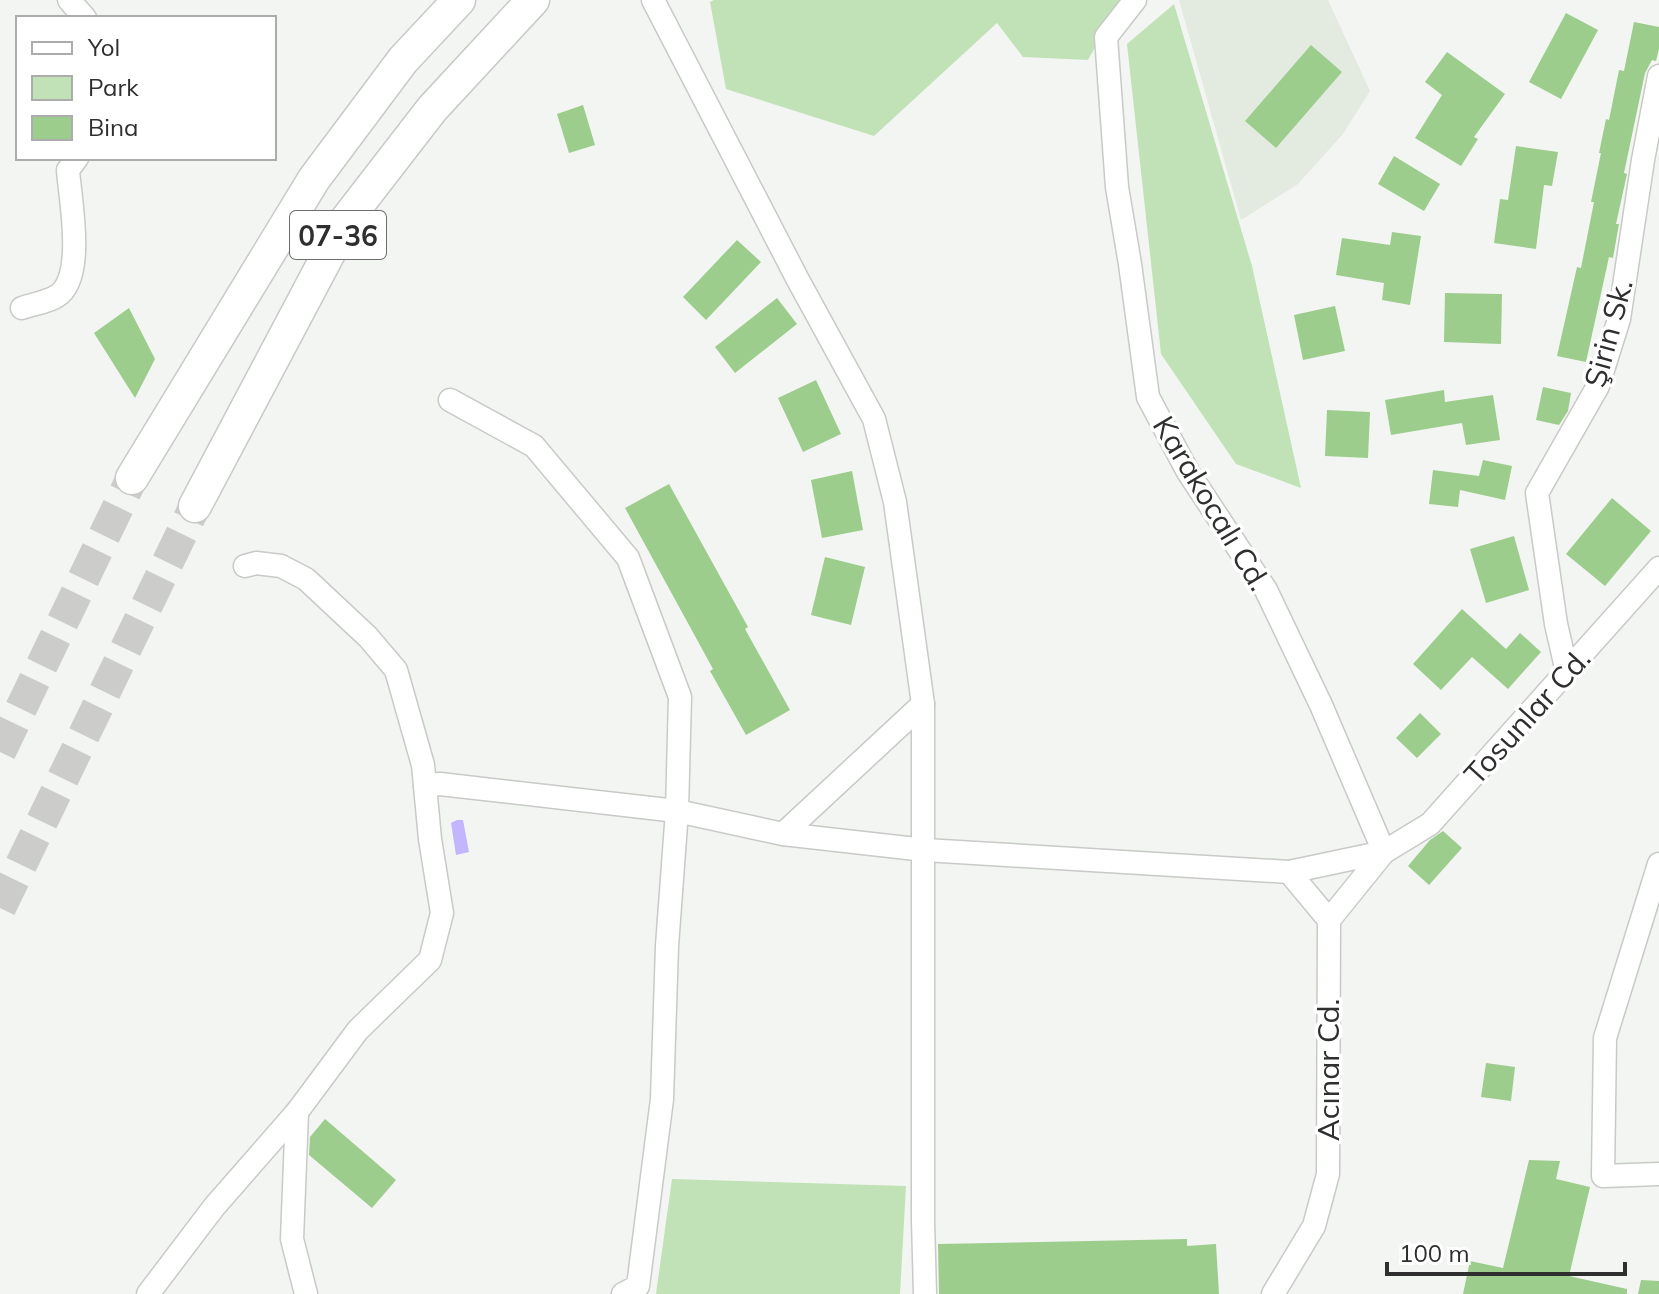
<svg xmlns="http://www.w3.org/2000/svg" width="1659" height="1294" font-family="Mulish,sans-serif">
<rect width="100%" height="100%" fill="#f3f5f2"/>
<path fill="#e3ebe1" d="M1179,0H1328L1370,91L1343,134L1298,184L1241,220Z"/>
<g fill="#c1e2b7">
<path d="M714,0H1121L1088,60L1023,57L997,23L874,136L726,89L710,2Z"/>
<path d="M1174,4L1252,266L1301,488L1236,464L1161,354L1127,44Z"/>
<path d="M672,1179L906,1186L900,1294H656Z"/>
</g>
<path fill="#c3b5fe" d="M457,820H463L469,852L456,855L451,823Z"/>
<g fill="#9ccd8c">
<path d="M1566,13L1598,30L1561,99L1529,82Z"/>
<path d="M1634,22L1659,27V49L1656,61L1652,60L1645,73L1624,173L1627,174L1616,224H1619L1613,258L1609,257L1586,362L1557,356L1577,267L1581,268L1594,202H1591L1601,153H1599L1606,119L1609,120L1619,70L1624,71Z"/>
<path d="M1311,45L1342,72L1276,148L1245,121Z"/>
<path d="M1447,52L1505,94L1474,137L1478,139L1461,166L1415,138L1442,95L1425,82Z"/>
<path d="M583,105L595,145L569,153L557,114Z"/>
<path d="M1516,146L1558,152L1552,186L1544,185L1536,249L1494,243L1500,199L1508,200Z"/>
<path d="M1394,156L1440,184L1424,211L1378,184Z"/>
<path d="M1392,232L1421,236L1410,305L1382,300L1384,283L1336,275L1342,238L1390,245Z"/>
<path d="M737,240L761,262L706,320L683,297Z"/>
<path d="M1445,293L1502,294L1501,344L1444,342Z"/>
<path d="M777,298L797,324L735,373L715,347Z"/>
<path d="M1335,306L1345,351L1303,360L1294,315Z"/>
<path d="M129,308L155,359L135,398L94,333Z"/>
<path d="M816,380L841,434L803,452L778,398Z"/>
<path d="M1543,387L1571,393L1568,411L1559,425L1536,420Z"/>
<path d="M1444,390L1445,402L1493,395L1500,440L1466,445L1462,423L1391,435L1385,400Z"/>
<path d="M1327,410L1370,412L1368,458L1325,456Z"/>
<path d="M1483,460L1512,466L1505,500L1460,490L1458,507L1429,504L1433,470L1479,476Z"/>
<path d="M852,471L863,530L822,538L811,480Z"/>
<path d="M669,484L748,627L745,629L790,710L746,735L710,671L713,669L625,508Z"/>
<path d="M1612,498L1651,531L1605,586L1566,554Z"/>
<path d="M1514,536L1529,590L1486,603L1470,549Z"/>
<path d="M825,557L865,567L851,625L811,615Z"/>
<path d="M1462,609L1506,649L1520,633L1541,652L1508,689L1472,657L1441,690L1413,664Z"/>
<path d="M1420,713L1441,734L1417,758L1396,738Z"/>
<path d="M1443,831L1462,848L1429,885L1408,866L1430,840Z"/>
<path d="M1486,1063L1515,1067L1511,1101L1481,1097Z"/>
<path d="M325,1119L396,1180L372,1208L309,1155L310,1137Z"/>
<path d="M1529,1160L1560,1161L1556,1179L1590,1187L1569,1276L1627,1289V1294H1463L1470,1261L1503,1268Z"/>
<path d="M1187,1239V1246L1216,1244L1219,1294H939L938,1244Z"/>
<path d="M1641,1280L1659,1281V1294H1638Z"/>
</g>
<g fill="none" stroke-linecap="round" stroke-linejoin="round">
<g stroke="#cccdcb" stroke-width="32" stroke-dasharray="32 16" stroke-linecap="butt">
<path d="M0,752L132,478"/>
<path d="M0,908L195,506"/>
</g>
<g stroke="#c8cac7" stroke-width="25">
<g id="minor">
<path d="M69,0L85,18"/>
<path d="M653,0L798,280L874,419L895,502L923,704V1220L925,1294"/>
<path d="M1135,0L1106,37L1117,187L1130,264L1148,397L1188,472L1266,590L1321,705L1384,852"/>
<path d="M22,308C33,304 48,302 57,296C86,278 70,199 68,170L77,158"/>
<path d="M450,400L534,446L628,558L680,697L677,811L667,946L662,1099L638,1286L623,1294"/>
<path d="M1567,672L1556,624L1537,493L1598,386L1619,319L1643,160L1659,76"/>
<path d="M425,786L440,784L677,811L783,834L925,850L1289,872"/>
<path d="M783,834L923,704"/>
<path d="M1659,864L1605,1038L1603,1176L1659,1174"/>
<path d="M1329,920L1289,872L1384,852L1430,824L1659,568"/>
<path d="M297,1112L292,1239L306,1294"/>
<path d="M148,1294L214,1207L297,1112L358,1030L430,960L442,913L430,839L423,765L396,670L368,637L306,579L281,566L256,563L245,566"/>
<path d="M1273,1294L1314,1226L1328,1174L1329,920L1384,852"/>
</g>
</g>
<g stroke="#c8cac7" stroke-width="35">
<g id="highway">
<path d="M132,478L314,179L403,60L459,0"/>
<path d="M195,506L347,219L432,109L533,0"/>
</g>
</g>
<use href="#minor" stroke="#fff" stroke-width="22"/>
<use href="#highway" stroke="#fff" stroke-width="32"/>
</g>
<g text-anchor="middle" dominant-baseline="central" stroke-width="7" stroke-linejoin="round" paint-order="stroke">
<rect fill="#fff" stroke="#6d6d6d" stroke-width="2" x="290" y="211" width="96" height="48" rx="6"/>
<g font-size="28" font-weight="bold" fill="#2e2f2e">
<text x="338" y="235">07-36</text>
</g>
<g font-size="30" fill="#2e2f2e" stroke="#fff">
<text transform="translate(1608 333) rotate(-75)">Şirin Sk.</text>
<text transform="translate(1212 503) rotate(59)">Karakocalı Cd.</text>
<text transform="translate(1527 716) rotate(-48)">Tosunlar Cd.</text>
<text transform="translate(1328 1070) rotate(-90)">Acınar Cd.</text>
</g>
</g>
<rect x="16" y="16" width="260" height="144" fill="#ffffff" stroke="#abacab" stroke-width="2"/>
<rect x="32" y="42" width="40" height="12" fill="#ffffff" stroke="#abacab" stroke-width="2"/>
<text x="88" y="56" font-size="24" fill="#2e2f2e">Yol</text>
<rect x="32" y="76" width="40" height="24" fill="#c1e2b7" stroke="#abacab" stroke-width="2"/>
<text x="88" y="96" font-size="24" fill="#2e2f2e">Park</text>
<rect x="32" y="116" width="40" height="24" fill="#9ccd8c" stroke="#abacab" stroke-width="2"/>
<text x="88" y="136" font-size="24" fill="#2e2f2e">Bina</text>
<path d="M1387 1262v12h238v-12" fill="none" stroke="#2e2f2e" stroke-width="4"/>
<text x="1399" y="1262" font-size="24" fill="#2e2f2e" stroke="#ffffff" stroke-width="6" paint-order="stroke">100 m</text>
</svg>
